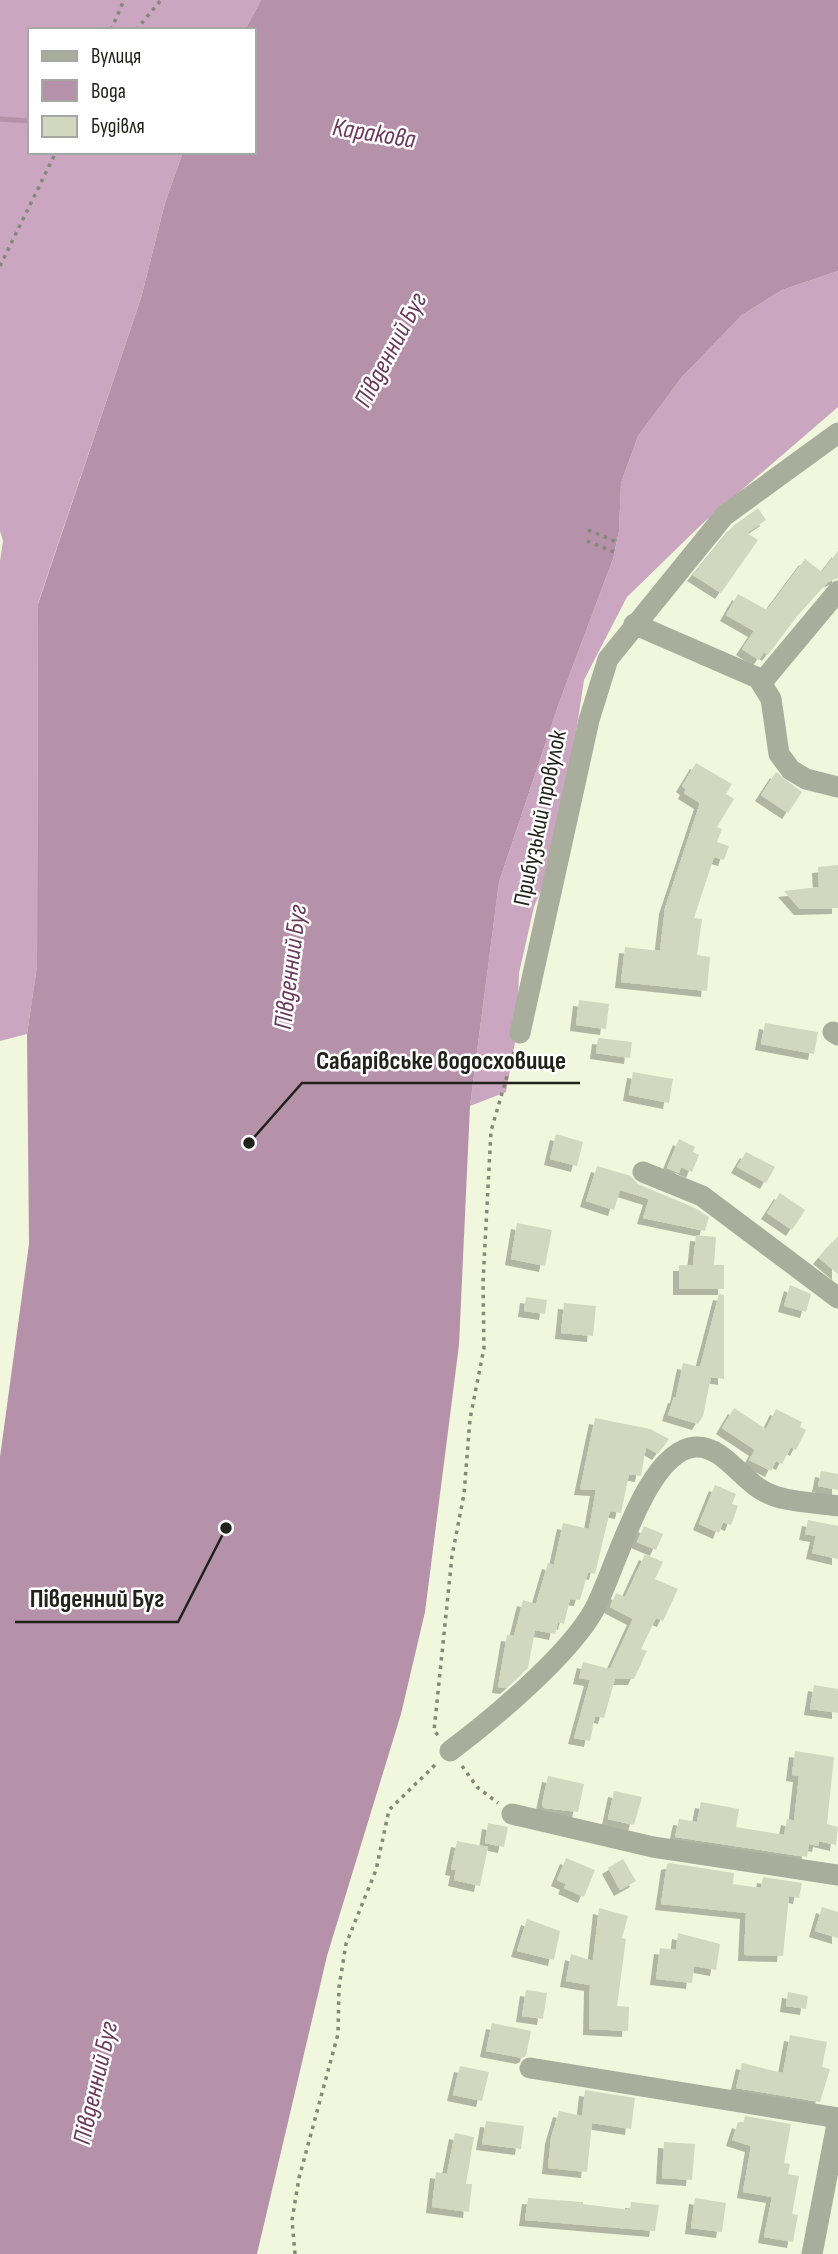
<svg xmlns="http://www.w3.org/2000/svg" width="838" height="2254" font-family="'Sofia Sans Condensed',sans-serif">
<defs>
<filter id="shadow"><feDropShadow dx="-6" dy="6" stdDeviation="0" flood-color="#0004"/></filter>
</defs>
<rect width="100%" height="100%" fill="#f1f7dd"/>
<g fill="#cba6c0">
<path d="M0,0H261L245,30H30V152H183L165,203L141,298L38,603L37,966L27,1034L0,1041V561L3,541L0,531Z"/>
<path d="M838,271V407L702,524L627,597L584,680L567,792L547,875L534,907L519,973L517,1031L506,1092L470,1106L499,882L559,703L613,559L619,531L621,483L638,436L682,377L742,315L782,290Z"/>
</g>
<path fill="#b591aa" d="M261,0H838V271L782,290L742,315L682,377L638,436L621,483L619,531L613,559L559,703L499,882L470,1106L459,1345L425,1612L401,1714L327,1956L257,2254H0V1457L29,1244L27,1034L37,966L38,604L141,298L165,203L183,152H254V30H245Z"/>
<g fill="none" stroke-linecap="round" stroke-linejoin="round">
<path stroke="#b591aa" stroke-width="5" d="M0,119L30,121"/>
</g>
<g fill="#d2d8bf" filter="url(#shadow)">
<path d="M758,508L766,520L747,533L758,540L721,593L693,575L733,526Z"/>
<path d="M838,551V578L828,582L798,615L768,655L764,652L759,660L742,649L754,631L726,615L738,594L767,610L805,559L822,572Z"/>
<path d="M696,763L732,784L726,794L734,799L717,827L722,829L717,842L729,846L724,860L714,857L694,918L702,919L697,955L710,957L707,991L621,982L625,947L660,951L665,908L700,803L684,793L686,789L682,786Z"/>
<path d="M776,772L802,792L788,813L761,795Z"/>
<path d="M838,865V908L800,909L784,891L819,887L818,867Z"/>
<path d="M579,1000L609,1004L606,1029L576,1025Z"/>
<path d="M765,1023L818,1032L814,1054L761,1044Z"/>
<path d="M598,1038L632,1042L630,1058L596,1053Z"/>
<path d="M633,1072L673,1079L669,1103L629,1095Z"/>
<path d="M556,1134L583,1142L577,1166L550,1159Z"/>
<path d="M679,1139L695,1147L693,1152L699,1155L692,1172L681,1167L679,1173L667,1168Z"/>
<path d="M746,1152L775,1167L766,1183L737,1167Z"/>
<path d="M597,1166L631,1176L638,1184L695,1208L709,1217L705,1231L643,1218L649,1199L620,1190L614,1210L586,1201Z"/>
<path d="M780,1193L805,1210L792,1230L767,1213Z"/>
<path d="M517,1223L552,1230L545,1266L511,1259Z"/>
<path d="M696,1235L716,1237L714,1265H724V1289H679V1265H693Z"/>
<path d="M838,1236V1274L819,1258Z"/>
<path d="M790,1285L811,1294L806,1312L784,1306Z"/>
<path d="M719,1294L724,1295V1379L711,1377L703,1416L698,1424L668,1415L674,1397H676L683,1363L700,1367Z"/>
<path d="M526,1297L547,1300L545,1314L524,1311Z"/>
<path d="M564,1303L596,1306L593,1336L561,1333Z"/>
<path d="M734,1408L766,1429L776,1409L802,1422L800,1427L806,1430L796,1450L791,1447L782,1464L776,1461L771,1471L749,1460L755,1450L722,1428Z"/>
<path d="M595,1418L650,1429L669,1439L658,1454L646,1447L641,1476L629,1474L621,1513L610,1511L595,1574L588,1572L580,1600L570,1599L564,1624L558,1622L555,1634L535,1630L528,1668L506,1688L498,1687L507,1635L514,1636L523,1600L536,1604L548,1563L554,1565L563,1523L589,1529L596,1490L580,1489Z"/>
<path d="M821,1471L838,1474V1490L818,1486Z"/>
<path d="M715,1485L736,1494L732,1504L738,1506L731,1525L723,1522L719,1533L699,1524Z"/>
<path d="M808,1520L838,1526V1559L812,1553L816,1536L805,1534Z"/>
<path d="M644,1526L663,1534L656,1550L637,1542Z"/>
<path d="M645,1554L663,1562L655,1579L678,1589L663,1621L656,1618L641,1649L647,1651L634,1679H615L604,1718L595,1716L590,1741L574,1738L590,1680L579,1678L583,1662L610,1669L633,1619L610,1607L616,1593L625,1597Z"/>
<path d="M814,1685L838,1689V1713L810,1709Z"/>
<path d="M795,1751L834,1757L827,1824L838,1827L836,1845L819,1841L818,1846L809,1844L807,1857L675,1837L679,1819L697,1822L701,1802L739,1809L736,1827L784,1835L787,1819L794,1821L799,1776L792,1775Z"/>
<path d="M548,1776L584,1784L578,1812L544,1808L542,1804Z"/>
<path d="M614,1791L642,1797L634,1825L608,1819Z"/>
<path d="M488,1823L508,1827L504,1847L485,1843Z"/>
<path d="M457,1841L488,1847L480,1886L454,1880L456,1870L451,1869Z"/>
<path d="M566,1858L595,1870L584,1897L564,1888L566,1884L557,1880Z"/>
<path d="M623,1859L636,1881L620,1890L608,1868Z"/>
<path d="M670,1863L734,1873L733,1884L761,1888L763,1877L802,1883L799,1898L789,1896L783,1956L744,1955L746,1913L661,1904L667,1864Z"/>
<path d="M822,1907L838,1912V1938L815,1931Z"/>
<path d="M599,1908L628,1916L622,1938L626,1939L617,2006L629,2007L628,2031L589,2029L590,1985L566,1981L571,1954L593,1961Z"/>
<path d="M527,1919L560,1931L554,1960L517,1951Z"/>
<path d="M678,1933L720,1944L716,1970L694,1966L692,1983L656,1979L660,1948L676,1950Z"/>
<path d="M526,1990L547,1993L543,2019L522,2016Z"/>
<path d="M788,1992L808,1996L806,2009L786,2006Z"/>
<path d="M492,2023L531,2031L526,2056L522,2058L486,2051Z"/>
<path d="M790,2035L827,2042L822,2067L830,2069L820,2102L736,2088L742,2063L783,2073Z"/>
<path d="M460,2066L489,2072L482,2101L453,2095Z"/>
<path d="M585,2090L635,2098L631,2129L592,2123L587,2172L548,2168L551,2138L559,2111L582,2116Z"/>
<path d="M745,2116L791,2124L784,2163L790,2164L788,2174L799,2176L792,2214L798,2215L793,2242L764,2237L772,2197L743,2192L751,2146L732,2140L738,2122L743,2124Z"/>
<path d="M486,2121L524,2126L521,2149L482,2144Z"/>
<path d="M455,2133L474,2137L466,2184H472L469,2212L432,2207L436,2172L447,2174Z"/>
<path d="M664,2142L695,2144L692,2180L662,2178Z"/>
<path d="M528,2198L583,2202V2204L630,2210L631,2202L659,2205L655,2231L525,2220Z"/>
<path d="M695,2198L726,2203L722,2232L691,2228Z"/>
</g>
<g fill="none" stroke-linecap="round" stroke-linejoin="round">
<g stroke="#848877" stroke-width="3.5" stroke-dasharray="3.5 5" stroke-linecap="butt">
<path d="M111,30L124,0"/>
<path d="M136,30L161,0"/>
<path d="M0,266L56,152"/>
<path d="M588,530L617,542"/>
<path d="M587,541L614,552"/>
<path d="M438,1735L434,1731L452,1556L464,1494L470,1419L484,1348L483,1282L491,1131L514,1052"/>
<path d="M462,1766L477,1787L498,1803"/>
<path d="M295,2254L292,2220L299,2178L338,2034L339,1987L346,1944L376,1870L389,1810L436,1764"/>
</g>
<g stroke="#a9ad9c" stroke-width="21">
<path d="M634,624L758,678L771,699L779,754L791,770L806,779L838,787"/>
<path d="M762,682L838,591"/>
<path d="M833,1032L838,1035"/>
<path d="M520,1033L589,720L608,659L724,516L838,433"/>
<path d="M643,1172L702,1196L838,1298"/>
<path d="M450,1751C493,1719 569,1655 594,1610C615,1573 645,1451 695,1447C721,1445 740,1477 760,1489C781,1503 814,1502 838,1506"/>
<path d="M512,1814L653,1847L838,1875"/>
<path d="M530,2068L838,2118"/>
<path d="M812,2254L838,2119"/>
</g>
</g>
<g text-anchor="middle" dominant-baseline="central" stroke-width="5" stroke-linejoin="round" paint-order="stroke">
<g font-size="24" fill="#21231a" stroke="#fff">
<text transform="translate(540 818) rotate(-78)">Прибузький провулок</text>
</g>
<g font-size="26" font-style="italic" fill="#6a395c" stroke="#fff">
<text transform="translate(374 134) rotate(9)">Каракова</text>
<text transform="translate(391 350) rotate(-62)">Південний Буг</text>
<text transform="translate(291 967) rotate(-83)">Південний Буг</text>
<text transform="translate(96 2083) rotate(-77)">Південний Буг</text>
</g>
</g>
<path fill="none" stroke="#21231a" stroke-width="2.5" d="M249 1143L302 1083H580M226 1528L178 1622H15"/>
<g fill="#21231a" stroke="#fff" stroke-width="2.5">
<circle cx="249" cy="1143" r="7"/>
<circle cx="226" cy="1528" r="7"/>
</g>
<g font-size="26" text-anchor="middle" font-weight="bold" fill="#21231a" stroke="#fff" stroke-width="5" stroke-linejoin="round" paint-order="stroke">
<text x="441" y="1069">Сабарівське водосховище</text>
<text x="97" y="1607">Південний Буг</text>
</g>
<rect x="28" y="28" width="228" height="126" fill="#ffffff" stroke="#a6a7a3" stroke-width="2"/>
<rect x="42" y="51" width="35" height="10" fill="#a9ad9c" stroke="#a6a7a3" stroke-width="2"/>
<text x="91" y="63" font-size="21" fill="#21231a">Вулиця</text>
<rect x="42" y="80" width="35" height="21" fill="#b591aa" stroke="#a6a7a3" stroke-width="2"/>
<text x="91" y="98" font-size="21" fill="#21231a">Вода</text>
<rect x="42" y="116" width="35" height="21" fill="#d2d8bf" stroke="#a6a7a3" stroke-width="2"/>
<text x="91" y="133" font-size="21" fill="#21231a">Будівля</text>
</svg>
